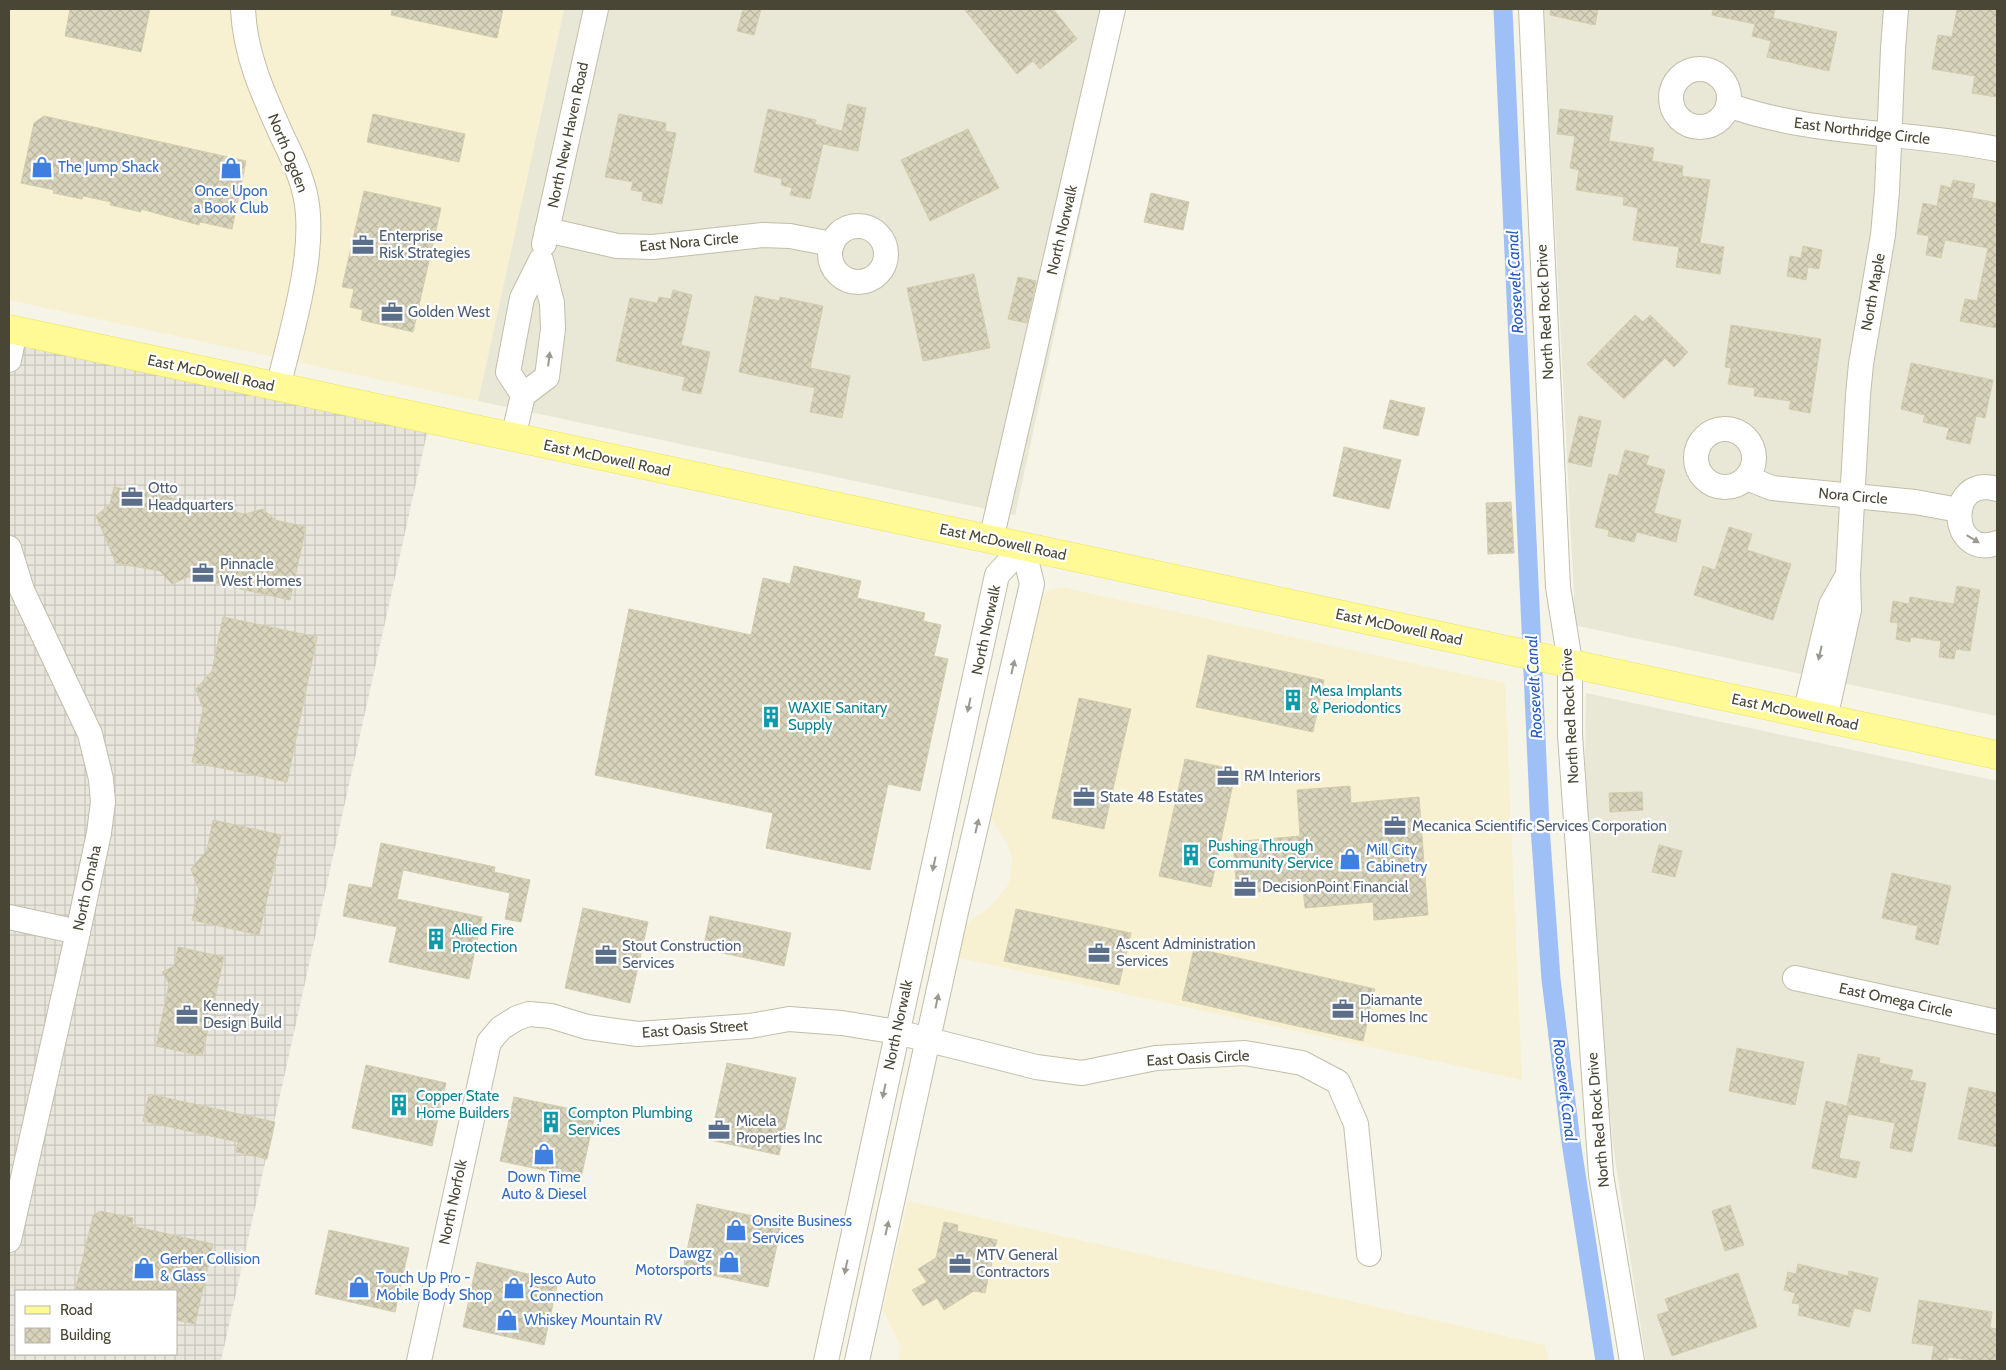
<svg xmlns="http://www.w3.org/2000/svg" width="2006" height="1370" font-family="Cabin,sans-serif">
<defs>
<pattern id="industrial-grid" width="8" height="8" patternUnits="userSpaceOnUse" patternTransform="scale(1.25)"><rect width="8" height="8" fill="#e7e5dc"/><path d="M0 4h8M4 0v8" fill="none" stroke="#c8c6bd"/></pattern>
<pattern id="building-cross-hatch" width="8" height="8" patternUnits="userSpaceOnUse" patternTransform="scale(1.25)"><rect width="8" height="8" fill="#d8d3bb"/><path d="M0 0l8 8M0 8l8-8" fill="none" stroke="#bbb6a1"/></pattern>
</defs>
<rect width="100%" height="100%" fill="#f5f4e7"/>
<g fill="#e9e7d5">
<path d="M564,9H1125L1015,515L478,401Z"/>
<path d="M1544,9H1997V716L1569,624L1574,595Z"/>
<path d="M1586,693L1997,781V1361H1646L1613,1145L1594,933L1585,766Z"/>
</g>
<g fill="#f8f1d1">
<path d="M9,9H564L478,401L9,300Z"/>
<path d="M1061,587L1505,683L1522,1080L959,958L966,926L972,919L989,908L1008,885L1010,878L1012,859L1007,843L991,819L1040,599L1048,591Z"/>
<path d="M908,1201L1545,1345L1548,1361H898L901,1349L883,1309Z"/>
</g>
<path fill="url(#industrial-grid)" fill-rule="evenodd" d="M9,329L430,420L221,1361H9ZM16,1291H176V1354H16Z"/>
<g fill="none" stroke-linecap="round" stroke-linejoin="round">
<path stroke="#9fbff7" stroke-width="19" d="M1503,9L1540,827L1551,979L1571,1142L1605,1361"/>
</g>
<g fill="url(#building-cross-hatch)" stroke="#d3cdae">
<path d="M70,9H150L141,52L65,36Z"/>
<path d="M392,9H503L497,38L391,15Z"/>
<path d="M743,9H761L754,35L737,31Z"/>
<path d="M964,9H1053L1077,39L1040,69L1033,61L1017,74Z"/>
<path d="M1551,9H1598L1595,25L1550,15Z"/>
<path d="M1713,9H1775L1773,18L1837,32L1829,71L1767,57L1771,41L1752,36L1755,24L1712,15Z"/>
<path d="M1957,9H1997V97L1972,93L1975,76L1932,69L1938,35L1952,37Z"/>
<path d="M848,104L866,108L858,151L823,144L810,199L790,195L792,188L781,185L782,179L754,172L768,109L816,120L815,124L842,131Z"/>
<path d="M1560,109L1613,116L1609,141L1654,148L1652,161L1683,166L1682,176L1710,180L1700,243L1724,247L1720,274L1676,267L1679,247L1633,240L1638,208L1623,205L1624,197L1576,190L1579,170L1570,168L1575,136L1557,134Z"/>
<path d="M373,114L465,134L459,162L367,142Z"/>
<path d="M619,114L666,123L665,131L676,133L662,204L642,200L643,192L631,190L633,182L605,177Z"/>
<path d="M44,116L246,161L232,229L200,222L199,225L141,209V212L110,205L111,202L83,196L82,199L53,193L54,190L21,183L34,123Z"/>
<path d="M968,129L999,188L930,221L901,160Z"/>
<path d="M1953,180L1975,184L1972,198L1997,203V328L1960,321L1965,299L1977,301L1988,248L1945,240L1941,258L1926,255L1929,236L1917,234L1923,203L1937,206L1941,185L1951,188Z"/>
<path d="M364,191L441,208L413,332L361,320L363,310L350,307L354,289L342,287Z"/>
<path d="M1151,193L1189,202L1183,230L1144,222Z"/>
<path d="M1803,246L1822,250L1819,269L1808,267L1806,280L1787,276L1790,256L1801,258Z"/>
<path d="M974,274L990,348L923,361L907,288Z"/>
<path d="M1018,277L1036,281L1027,323L1008,319Z"/>
<path d="M673,290L692,295L681,345L710,352L701,394L682,390L685,377L616,361L630,298L657,303L659,297L671,299Z"/>
<path d="M755,296L779,301L780,297L823,306L810,368L850,376L842,418L810,412L815,388L739,372Z"/>
<path d="M1635,315L1643,322L1650,315L1688,352L1674,367L1665,358L1624,399L1587,364Z"/>
<path d="M1731,325L1821,339L1810,413L1789,409L1791,401L1754,396L1755,388L1728,384L1731,368L1725,367Z"/>
<path d="M1911,363L1993,380L1985,418L1976,416L1970,444L1946,439L1949,428L1923,422L1925,415L1901,409Z"/>
<path d="M1390,400L1425,408L1418,436L1383,428Z"/>
<path d="M1579,416L1601,421L1591,467L1568,462Z"/>
<path d="M1344,447L1401,460L1389,509L1333,496Z"/>
<path d="M1625,450L1649,456L1646,465L1665,470L1654,513L1681,520L1676,542L1637,532L1634,542L1608,536L1609,530L1595,527L1609,474L1618,476Z"/>
<path d="M114,487L138,492L159,487L173,499L245,514L263,509L275,520L306,527L290,600L187,577L172,584L160,571L116,563L96,516L110,504Z"/>
<path d="M1511,502L1514,553L1488,554L1486,503Z"/>
<path d="M1729,527L1752,534L1747,550L1791,564L1773,620L1694,595L1703,566L1715,570Z"/>
<path d="M794,566L861,581L857,598L925,613L923,621L941,625L934,656L948,659L920,791L888,784L870,870L766,848L773,813L595,775L629,609L751,635L763,578L790,584Z"/>
<path d="M1957,586L1980,590L1970,651L1956,649L1954,659L1939,657L1941,641L1911,637L1910,642L1896,639L1898,623L1890,622L1893,601L1909,604L1910,597L1954,604Z"/>
<path d="M223,617L317,637L287,782L192,762L203,709L196,689L212,671Z"/>
<path d="M1208,655L1324,680L1313,732L1196,707Z"/>
<path d="M1079,698L1131,709L1104,829L1052,818Z"/>
<path d="M1185,759L1236,770L1211,887L1159,876Z"/>
<path d="M1350,786L1351,803L1419,797L1428,915L1374,920L1373,902L1305,908L1303,888L1237,894L1233,842L1300,836L1297,790Z"/>
<path d="M1642,792L1643,810L1610,812L1609,793Z"/>
<path d="M213,820L281,835L259,935L192,920L199,890L191,869L207,850Z"/>
<path d="M381,843L495,867L494,872L530,880L521,922L505,919L510,893L403,870L397,899L482,917L469,979L389,962L397,927L343,916L349,884L372,888Z"/>
<path d="M1659,845L1682,851L1675,877L1652,872Z"/>
<path d="M1892,873L1951,886L1938,945L1915,939L1918,926L1882,918Z"/>
<path d="M583,908L648,922L630,1003L565,988Z"/>
<path d="M1016,909L1131,933L1119,985L1004,961Z"/>
<path d="M710,916L791,933L784,966L703,949Z"/>
<path d="M178,947L224,957L202,1056L156,1046L169,984L162,972L174,966Z"/>
<path d="M1194,948L1375,989L1363,1041L1182,1000Z"/>
<path d="M1737,1048L1804,1062L1795,1105L1729,1091Z"/>
<path d="M1858,1054L1880,1058L1879,1063L1913,1070L1910,1080L1926,1083L1912,1152L1890,1148L1895,1123L1848,1114L1839,1158L1860,1162L1856,1178L1812,1168L1826,1101L1847,1106Z"/>
<path d="M727,1063L796,1078L779,1155L710,1140Z"/>
<path d="M366,1065L446,1083L432,1146L352,1128Z"/>
<path d="M1969,1087L1997,1093V1147L1958,1139Z"/>
<path d="M149,1094L275,1122L267,1159L236,1152L238,1142L143,1121Z"/>
<path d="M514,1097L595,1114L581,1178L500,1161Z"/>
<path d="M697,1204L782,1222L768,1287L683,1269Z"/>
<path d="M1730,1205L1744,1245L1725,1251L1712,1211Z"/>
<path d="M100,1211L133,1218L132,1226L213,1244L195,1324L176,1320V1291H75L93,1216Z"/>
<path d="M944,1222L958,1225L957,1231L997,1240L985,1293L974,1291L944,1310L937,1298L923,1306L912,1290L927,1282L918,1269L936,1258Z"/>
<path d="M329,1230L409,1248L395,1312L315,1294Z"/>
<path d="M477,1262L558,1281L544,1345L463,1327Z"/>
<path d="M1798,1264L1848,1276L1849,1271L1878,1278L1870,1312L1854,1308L1849,1327L1798,1315L1800,1304L1792,1303L1795,1293L1784,1290L1788,1272L1796,1274Z"/>
<path d="M1738,1273L1757,1327L1672,1356L1657,1315L1669,1311L1665,1299Z"/>
<path d="M1919,1300L1992,1312L1990,1328L1997,1329L1996,1361H1975L1948,1357V1361H1931L1934,1346L1912,1343Z"/>
</g>
<g fill="none" stroke-linecap="round" stroke-linejoin="round">
<g stroke="#c1bea9" stroke-width="26">
<g id="minor">
<path d="M243,9C245,56 264,96 283,138C292,156 301,175 305,194C318,249 291,332 278,388"/>
<path d="M1531,9L1558,587L1570,662V735L1601,1175L1632,1361"/>
<circle cx="1700" cy="98" r="29"/>
<path d="M1728,105C1815,136 1908,131 1997,149"/>
<circle cx="858" cy="254" r="28"/>
<path d="M547,230L617,246L653,247L763,235L790,236L832,244"/>
<path d="M544,244L596,9"/>
<path d="M9,360L15,331"/>
<circle cx="1725" cy="458" r="29"/>
<path d="M513,438L523,395L547,377L553,329L552,303L541,260L522,298L508,372L523,395"/>
<path d="M1747,478L1772,488L1915,502L1959,510"/>
<path d="M1997,489C1945,474 1949,560 1997,543"/>
<path d="M991,540L1113,9"/>
<path d="M9,548L22,590L90,734L101,779L103,802L99,833L78,932L9,1240"/>
<path d="M1805,714L1831,605L1848,575"/>
<path d="M1825,719L1849,610L1848,575L1858,395L1861,364L1883,235L1887,191L1893,49L1896,9"/>
<path d="M9,917L78,932"/>
<path d="M1795,978L1997,1022"/>
<path d="M419,1361L489,1042L501,1028L517,1018L529,1014L551,1016L587,1027L638,1034L750,1026L789,1019L842,1023L897,1032L1036,1067L1082,1073L1156,1058L1245,1053L1302,1063L1338,1082L1356,1124L1369,1254"/>
<path d="M826,1361L997,575L1023,547"/>
<path d="M857,1361L956,912L1032,584L1023,547"/>
</g>
</g>
<g stroke="#eee35c" stroke-width="29">
<path id="major" d="M9,329L1997,755"/>
</g>
<use href="#minor" stroke="#fff" stroke-width="24"/>
<use href="#major" stroke="#fff996" stroke-width="28"/>
</g>
<defs><path id="oneway-solid" d="M-6-.8H1V-3.2L6.5 0L1 3.2V.8H-6Z" transform="scale(1.25)"/></defs>
<g fill="#9b9990">
<use href="#oneway-solid" transform="translate(549 359) rotate(-83)"/>
<use href="#oneway-solid" transform="translate(1973 539) rotate(31)"/>
<use href="#oneway-solid" transform="translate(1820 653) rotate(103)"/>
<use href="#oneway-solid" transform="translate(1013 667) rotate(-77)"/>
<use href="#oneway-solid" transform="translate(969 705) rotate(102)"/>
<use href="#oneway-solid" transform="translate(977 826) rotate(-77)"/>
<use href="#oneway-solid" transform="translate(934 864) rotate(102)"/>
<use href="#oneway-solid" transform="translate(937 1001) rotate(-78)"/>
<use href="#oneway-solid" transform="translate(884 1091) rotate(102)"/>
<use href="#oneway-solid" transform="translate(887 1228) rotate(-77)"/>
<use href="#oneway-solid" transform="translate(846 1267) rotate(102)"/>
</g>
<defs>
<g id="shop-bare" transform="scale(1.725)"><path d="M-5-2.5h2.3a2.7 3.5 0 0 1 5.4 0H5L5.5 6h-11ZM-1.5-2.5h3a1.5 2.3 0 0 0-3 0Z" fill="#3f7fe0" stroke="#fff" stroke-width="2.5" paint-order="stroke"/></g>
<g id="office-bare" transform="scale(1.725)"><path d="M-6-3h4V-5.5h4V-3h4V5H-6ZM-1-4.5V-3h2v-1.5ZM-6 0V1H6V0Z" fill="#5c6f8a" stroke="#fff" stroke-width="2.5" paint-order="stroke"/></g>
<g id="building-bare" transform="scale(1.725)"><path d="M-4-6H4V6H1V3H-1V6H-4ZM-2.5-4.3h1.7v1.8h-1.7ZM.8-4.3h1.7v1.8H.8ZM-2.5-1h1.7V.8h-1.7ZM.8-1h1.7V.8H.8Z" fill="#0f9aa8" stroke="#fff" stroke-width="2.5" paint-order="stroke"/></g>
</defs>
<g fill-rule="evenodd">
<use href="#shop-bare" x="42" y="167"/>
<use href="#shop-bare" x="231" y="168"/>
<use href="#office-bare" x="363" y="245"/>
<use href="#office-bare" x="392" y="312"/>
<use href="#office-bare" x="132" y="497"/>
<use href="#office-bare" x="203" y="573"/>
<use href="#building-bare" x="1293" y="700"/>
<use href="#building-bare" x="771" y="717"/>
<use href="#office-bare" x="1228" y="776"/>
<use href="#office-bare" x="1084" y="797"/>
<use href="#office-bare" x="1395" y="826"/>
<use href="#building-bare" x="1191" y="855"/>
<use href="#shop-bare" x="1350" y="859"/>
<use href="#office-bare" x="1245" y="887"/>
<use href="#building-bare" x="436" y="939"/>
<use href="#office-bare" x="1099" y="953"/>
<use href="#office-bare" x="606" y="955"/>
<use href="#office-bare" x="1343" y="1009"/>
<use href="#office-bare" x="187" y="1015"/>
<use href="#building-bare" x="399" y="1105"/>
<use href="#building-bare" x="551" y="1122"/>
<use href="#office-bare" x="719" y="1130"/>
<use href="#shop-bare" x="544" y="1154"/>
<use href="#shop-bare" x="736" y="1230"/>
<use href="#shop-bare" x="729" y="1262"/>
<use href="#office-bare" x="960" y="1264"/>
<use href="#shop-bare" x="144" y="1268"/>
<use href="#shop-bare" x="359" y="1287"/>
<use href="#shop-bare" x="514" y="1288"/>
<use href="#shop-bare" x="507" y="1320"/>
</g>
<g text-anchor="middle" dominant-baseline="central" stroke-width="4.5" stroke-linejoin="round" paint-order="stroke">
<g font-size="15" fill="#494635" stroke="#fff">
<text transform="translate(1862 131) rotate(7)">East Northridge Circle</text>
<text transform="translate(568 135) rotate(-78)">North New Haven Road</text>
<text transform="translate(288 153) rotate(68)">North Ogden</text>
<text transform="translate(1062 230) rotate(-77)">North Norwalk</text>
<text transform="translate(689 242) rotate(-5)">East Nora Circle</text>
<text transform="translate(1873 292) rotate(-80)">North Maple</text>
<text transform="translate(1545 312) rotate(-93)">North Red Rock Drive</text>
<text transform="translate(211 373) rotate(12)">East McDowell Road</text>
<text transform="translate(607 458) rotate(12)">East McDowell Road</text>
<text transform="translate(1853 496) rotate(5)">Nora Circle</text>
<text transform="translate(1003 542) rotate(12)">East McDowell Road</text>
<text transform="translate(1399 627) rotate(12)">East McDowell Road</text>
<text transform="translate(986 630) rotate(-78)">North Norwalk</text>
<text transform="translate(1795 712) rotate(12)">East McDowell Road</text>
<text transform="translate(1570 716) rotate(-93)">North Red Rock Drive</text>
<text transform="translate(87 888) rotate(-78)">North Omaha</text>
<text transform="translate(1896 1000) rotate(12)">East Omega Circle</text>
<text transform="translate(898 1025) rotate(-78)">North Norwalk</text>
<text transform="translate(695 1029) rotate(-4)">East Oasis Street</text>
<text transform="translate(1198 1058) rotate(-3)">East Oasis Circle</text>
<text transform="translate(1598 1120) rotate(-95)">North Red Rock Drive</text>
<text transform="translate(453 1202) rotate(-78)">North Norfolk</text>
</g>
<g font-size="15" fill="#366cbe" stroke="#fff" text-anchor="start">
<text x="58" y="167">The Jump Shack</text>
<text x="231" y="191" text-anchor="middle">Once Upon<tspan x="231" dy="17">a Book Club</tspan></text>
<text x="1366" y="850">Mill City<tspan x="1366" dy="17">Cabinetry</tspan></text>
<text x="544" y="1177" text-anchor="middle">Down Time<tspan x="544" dy="17">Auto &amp; Diesel</tspan></text>
<text x="752" y="1221">Onsite Business<tspan x="752" dy="17">Services</tspan></text>
<text x="712" y="1253" text-anchor="end">Dawgz<tspan x="712" dy="17">Motorsports</tspan></text>
<text x="160" y="1259">Gerber Collision<tspan x="160" dy="17">&amp; Glass</tspan></text>
<text x="376" y="1278">Touch Up Pro -<tspan x="376" dy="17">Mobile Body Shop</tspan></text>
<text x="530" y="1279">Jesco Auto<tspan x="530" dy="17">Connection</tspan></text>
<text x="524" y="1320">Whiskey Mountain RV</text>
</g>
<g font-size="15" fill="#4e5e75" stroke="#fff" text-anchor="start">
<text x="379" y="236">Enterprise<tspan x="379" dy="17">Risk Strategies</tspan></text>
<text x="408" y="312">Golden West</text>
<text x="148" y="488">Otto<tspan x="148" dy="17">Headquarters</tspan></text>
<text x="220" y="564">Pinnacle<tspan x="220" dy="17">West Homes</tspan></text>
<text x="1244" y="776">RM Interiors</text>
<text x="1100" y="797">State 48 Estates</text>
<text x="1412" y="826">Mecanica Scientific Services Corporation</text>
<text x="1262" y="887">DecisionPoint Financial</text>
<text x="1116" y="944">Ascent Administration<tspan x="1116" dy="17">Services</tspan></text>
<text x="622" y="946">Stout Construction<tspan x="622" dy="17">Services</tspan></text>
<text x="1360" y="1000">Diamante<tspan x="1360" dy="17">Homes Inc</tspan></text>
<text x="203" y="1006">Kennedy<tspan x="203" dy="17">Design Build</tspan></text>
<text x="736" y="1121">Micela<tspan x="736" dy="17">Properties Inc</tspan></text>
<text x="976" y="1255">MTV General<tspan x="976" dy="17">Contractors</tspan></text>
</g>
<g font-size="15" fill="#0d838f" stroke="#fff" text-anchor="start">
<text x="1310" y="691">Mesa Implants<tspan x="1310" dy="17">&amp; Periodontics</tspan></text>
<text x="788" y="708">WAXIE Sanitary<tspan x="788" dy="17">Supply</tspan></text>
<text x="1208" y="846">Pushing Through<tspan x="1208" dy="17">Community Service</tspan></text>
<text x="452" y="930">Allied Fire<tspan x="452" dy="17">Protection</tspan></text>
<text x="416" y="1096">Copper State<tspan x="416" dy="17">Home Builders</tspan></text>
<text x="568" y="1113">Compton Plumbing<tspan x="568" dy="17">Services</tspan></text>
</g>
<g font-size="16" font-style="italic" fill="#255bbf" stroke="#fff">
<text transform="translate(1515 282) rotate(-93)">Roosevelt Canal</text>
<text transform="translate(1534 687) rotate(-93)">Roosevelt Canal</text>
<text transform="translate(1565 1090) rotate(83)">Roosevelt Canal</text>
</g>
</g>
<rect width="2006" height="1370" fill="none" stroke="#494635" stroke-width="20"/>
<rect x="15" y="1290" width="162" height="65" fill="#ffffff" stroke="#b6b5ae"/>
<rect x="25" y="1306" width="25" height="8" fill="#fff996" stroke="#b6b5ae"/>
<text x="60" y="1315" font-size="15" fill="#494635">Road</text>
<rect x="25" y="1328" width="25" height="15" fill="url(#building-cross-hatch)" stroke="#b6b5ae"/>
<text x="60" y="1340" font-size="15" fill="#494635">Building</text>
</svg>
